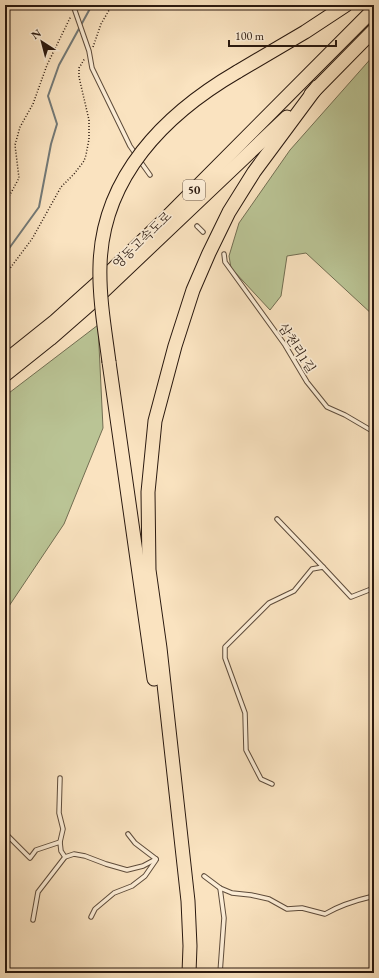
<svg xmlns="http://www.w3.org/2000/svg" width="379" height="978" font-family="'EB Garamond','Noto Serif KR',serif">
<rect width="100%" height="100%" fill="#fae3c0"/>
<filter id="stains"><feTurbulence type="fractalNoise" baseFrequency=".005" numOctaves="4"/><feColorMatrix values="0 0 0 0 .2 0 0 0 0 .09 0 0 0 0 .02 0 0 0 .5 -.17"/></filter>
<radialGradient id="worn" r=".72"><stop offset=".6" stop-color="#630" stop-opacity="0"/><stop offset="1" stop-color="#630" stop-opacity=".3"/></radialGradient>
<g fill="#bac495" stroke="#726e52">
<path d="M374,55V316L306,253L287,256L281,296L270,310L231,268L229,256L239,223L290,150Z"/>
<path d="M98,325L103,428L64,524L5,612V396Z"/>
</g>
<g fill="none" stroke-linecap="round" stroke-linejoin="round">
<path stroke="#737a78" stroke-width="2" d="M5,254L39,207L51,144L57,124L48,96L59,65L92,5"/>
<g stroke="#5e4c3b" stroke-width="5.5">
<g id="lane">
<path d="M73,5L89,51L92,68L130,146L137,156"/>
<path d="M140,161L150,175"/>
<path d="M197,226L203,232"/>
<path d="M224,254L225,262L285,345L307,382L327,407L345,415L374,432"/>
<path d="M277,519L323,567"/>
<path d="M60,778L59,813L63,829L60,842"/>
<path d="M272,784L261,779L246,750L245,713L225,658V647L269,603L294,591L312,569L323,567L351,597L374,588"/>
<path d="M5,833L30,858L36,850L60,842L61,851L65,857"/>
<path d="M128,834L135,843L156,859"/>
<path d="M204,876L220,888L232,893L251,895L269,899L287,909L302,908L325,914C340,905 357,900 374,896"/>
<path d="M91,917L95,909L114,893L132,886L145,876L156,860"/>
<path d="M33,920L38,892L65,857L74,854L85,856L106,864L127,870L143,866L156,859"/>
<path d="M220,973L224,918L220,888"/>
</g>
</g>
<g stroke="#2a190f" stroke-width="15">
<g id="highway">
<path d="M237,72L305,32L346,5"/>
<path d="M311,94L374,30"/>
<path d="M5,361L55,321L114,268L162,222L374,9"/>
<path d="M109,362L154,679"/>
<path d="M5,375L50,339L90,304L287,117"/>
<path d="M189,973L190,946L188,901L160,648L149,570L148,492L155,421L175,346L193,290L209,253L229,212L254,172L317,87"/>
</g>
</g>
<g stroke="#2a190f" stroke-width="1.5" stroke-dasharray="1 2" stroke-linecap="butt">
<path d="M93,47L101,24L112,5"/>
<path d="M5,204L19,178L15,145L20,127L33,104L47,65L71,16"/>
<path d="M5,275L32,239L61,187L74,174L84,161L86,155L89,139V120L79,77V68L85,58"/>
</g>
<use href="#lane" stroke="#fcedd6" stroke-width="3.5"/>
<use href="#highway" stroke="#fae3c0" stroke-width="13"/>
<g stroke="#2a190f" stroke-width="15" stroke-linecap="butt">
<path id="highway-bridge" d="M109,362C105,331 99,298 100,266C102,177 165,114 237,72"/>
</g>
<use href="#highway-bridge" stroke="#fae3c0" stroke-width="13"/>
</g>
<g text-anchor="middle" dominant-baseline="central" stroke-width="3.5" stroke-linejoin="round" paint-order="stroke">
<rect fill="#fcedd6" stroke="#69594b" stroke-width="1" x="183" y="180" width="22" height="20" rx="3"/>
<g font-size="12" font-weight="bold" fill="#2a190f">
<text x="194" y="190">50</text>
</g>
<g font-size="13" fill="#2a190f" stroke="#fcedd6">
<text transform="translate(142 240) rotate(-44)">영동고속도로</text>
<text transform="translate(297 348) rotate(57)">삼천리1길</text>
</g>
</g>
<rect width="379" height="978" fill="none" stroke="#fae3c0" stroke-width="20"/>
<rect x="6" y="6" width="367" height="966" fill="none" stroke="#2a190f" stroke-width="2"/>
<rect x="10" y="10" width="359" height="958" fill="none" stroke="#2a190f"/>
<g transform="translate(42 42) rotate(324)" stroke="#fcedd6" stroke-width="3" paint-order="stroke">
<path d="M0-3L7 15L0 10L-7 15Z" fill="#2a190f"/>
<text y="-6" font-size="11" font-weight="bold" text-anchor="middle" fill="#2a190f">N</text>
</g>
<path d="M229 40v6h107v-6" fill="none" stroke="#2a190f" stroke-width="2"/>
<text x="235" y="40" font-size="12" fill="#2a190f" stroke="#fcedd6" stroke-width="3" paint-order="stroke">100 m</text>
<rect width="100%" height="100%" filter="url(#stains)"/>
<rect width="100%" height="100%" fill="url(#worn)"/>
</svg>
